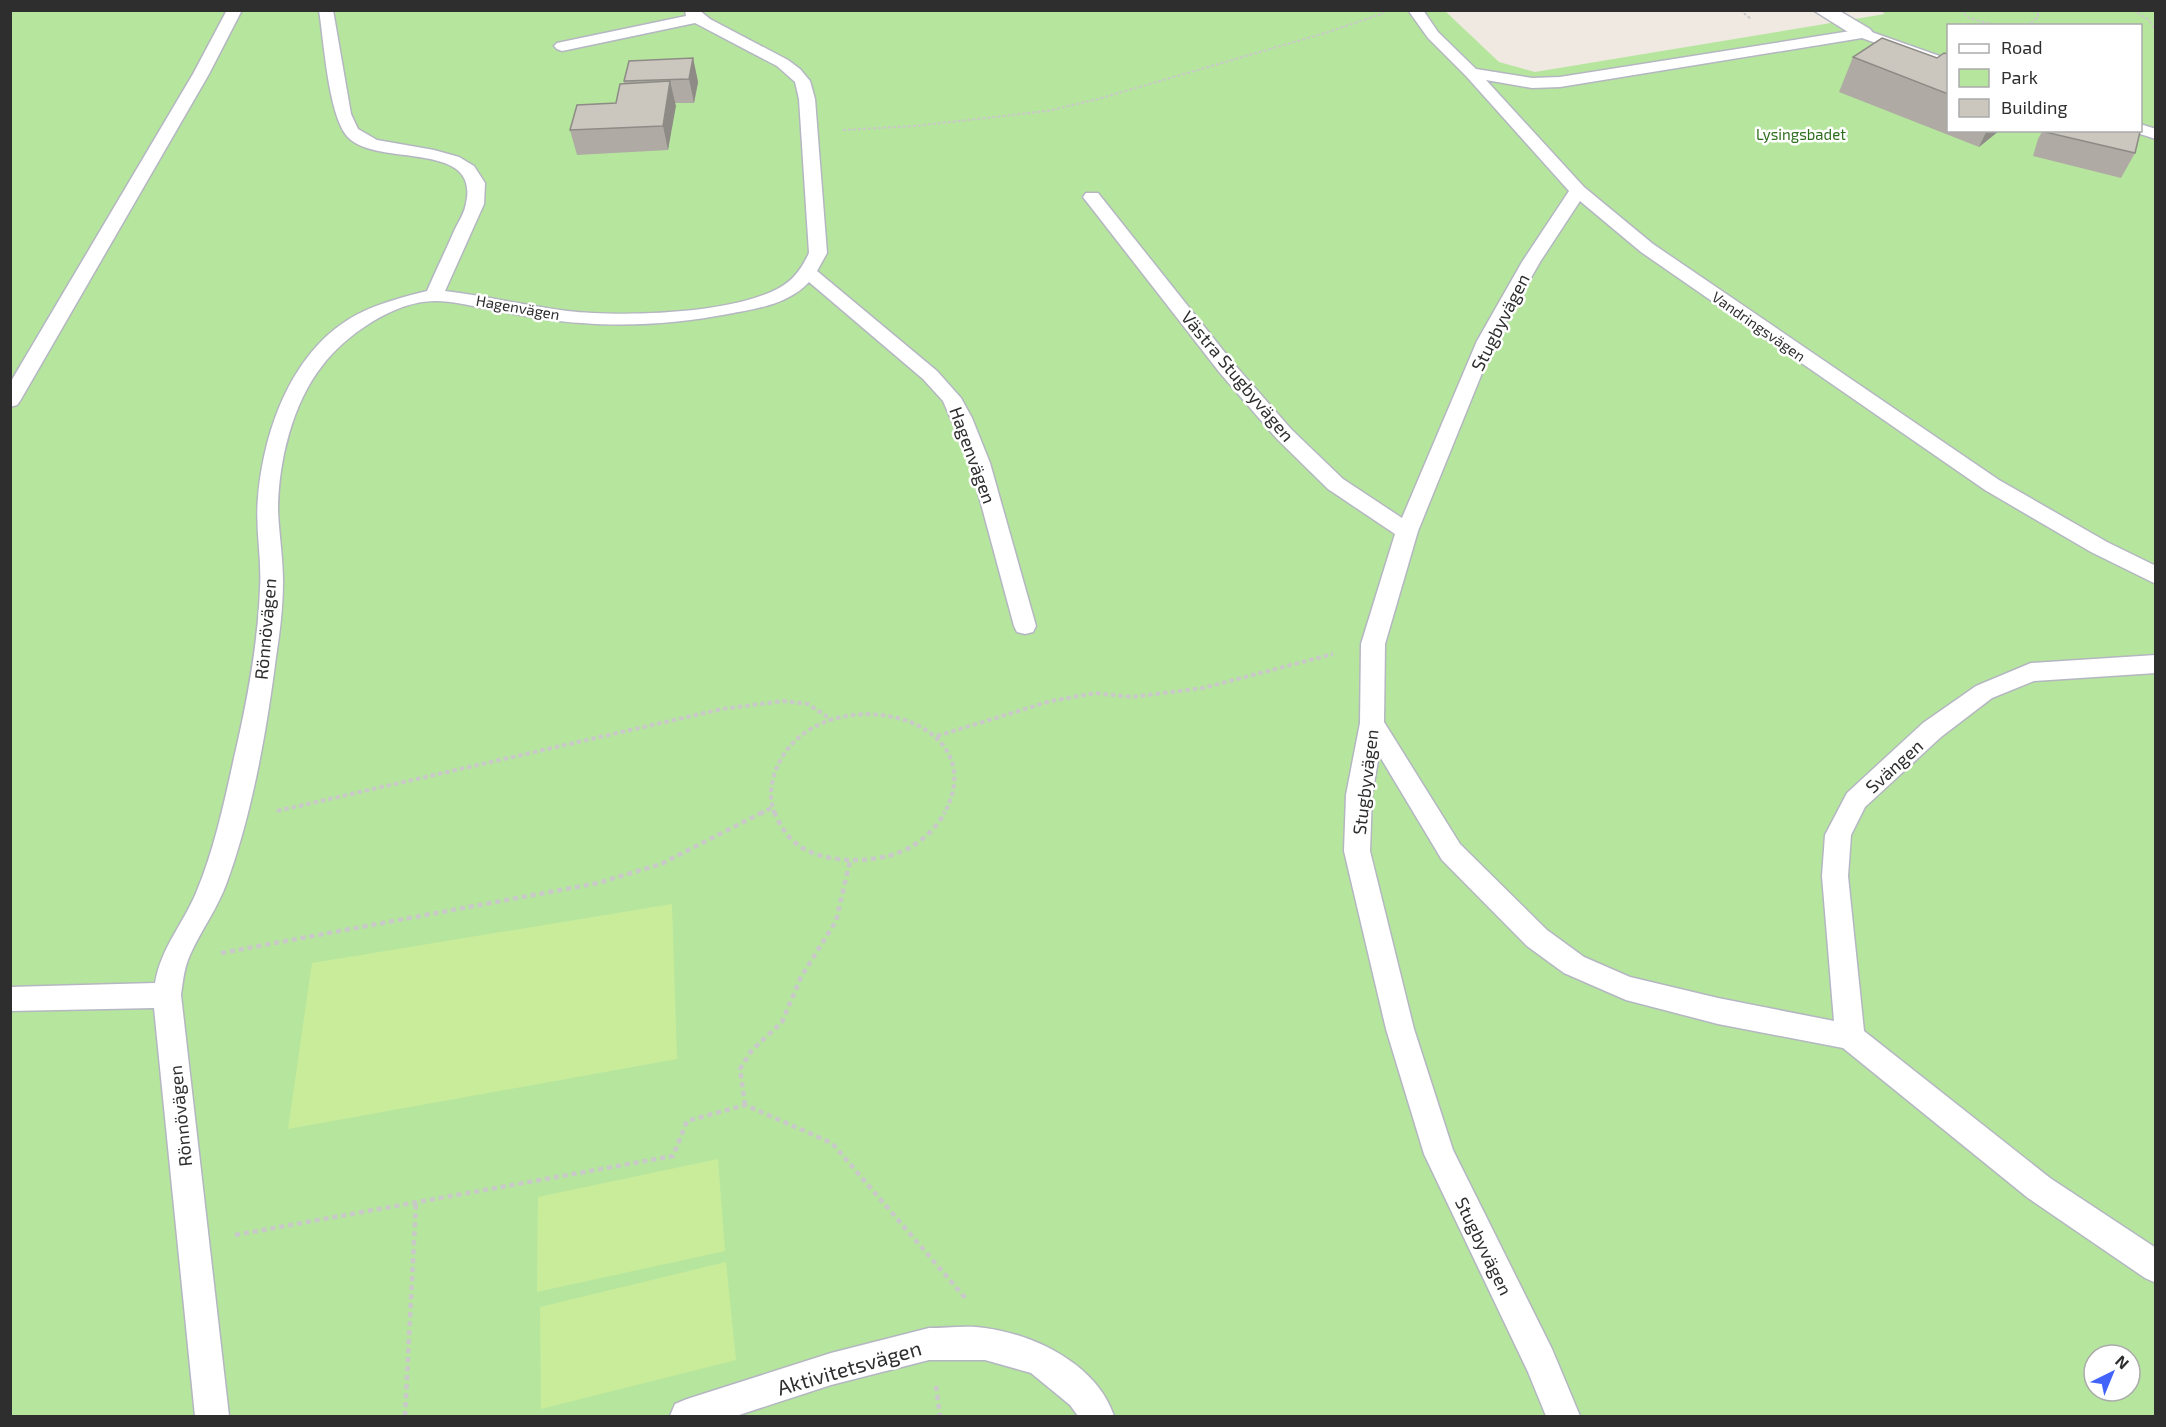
<svg xmlns="http://www.w3.org/2000/svg" width="2166" height="1427" font-family="'Exo 2',sans-serif">
<rect width="100%" height="100%" fill="#efe9e1"/>
<path fill="#b6e59e" fill-rule="evenodd" d="M1444,10L1499,62L1535,72L1885,14L1881,11H2155V1416H11L10,11ZM1948,26H2140V130H1948ZM2094,1355H2130V1391H2094Z"/>
<g fill="#c9ec9a">
<path d="M672,904L677,1059L288,1129L312,963Z"/>
<path d="M718,1159L725,1251L537,1292L538,1197Z"/>
<path d="M726,1262L736,1360L541,1409L540,1307Z"/>
</g>
<g fill="none" stroke-linecap="round" stroke-linejoin="round">
<g stroke="#b4b7c1" stroke-width="3">
<g id="lane">
<path d="M227,10H242L209,74L20,401L17,405L10,407V383L193,74Z"/>
<path d="M319,10H333L351,114L358,129L377,140L434,150L459,157L474,166L485,183L484,204L445,291C486,296 526,306 567,311C621,317 738,315 784,285C796,277 803,266 809,253L799,99L795,82L777,66L695,23L562,51L557,49L554,46L557,43L686,16L685,10H699L710,19L788,60L800,69L810,81L815,99L827,253L817,271L937,371L961,398L972,418L990,463L1036,626L1033,632L1025,634L1017,632L1014,626L970,463L943,401L923,379L809,282C789,304 756,309 728,314C681,323 630,327 582,323C548,321 516,314 483,308C468,305 452,301 436,301C396,300 345,335 322,366C292,404 278,463 278,511C279,534 283,558 283,581C283,606 280,632 276,657C267,729 252,814 227,882C218,908 201,930 190,955C184,968 183,981 181,995L229,1416H195L154,1008L10,1011V987L155,983C161,948 183,924 196,893C214,850 224,804 234,758C247,702 258,645 260,588C262,558 255,528 258,498C264,428 293,348 358,314C380,303 403,297 427,291C436,270 446,250 455,229C459,221 465,212 466,203C481,138 372,169 346,135C328,111 324,42 319,10Z"/>
<path d="M1408,10H1423L1438,32L1476,69L1532,78L1560,77L1863,29L1948,59V69L1862,38L1560,87L1532,88L1486,80L1584,187L1653,244L1999,480L2107,542L2156,566V584L2091,552L1985,490L1641,252L1580,201L1540,262L1495,341L1418,531L1385,644L1384,722L1460,844L1547,930L1584,957L1630,977L1718,998L1834,1021L1822,876L1825,835L1847,793L1923,723L1976,686L2031,663L2156,655V673L2034,681L1992,698L1941,737L1865,807L1851,835L1848,876L1864,1031L2050,1178L2156,1248V1283L2145,1278L2028,1198L1843,1048L1718,1024L1626,1000L1564,973L1527,946L1442,860L1379,755L1372,795L1370,851L1414,1029L1453,1150L1552,1349L1580,1416H1546L1528,1372L1424,1154L1386,1029L1344,851L1346,795L1360,723L1361,644L1395,534L1328,489L1277,439L1220,373L1083,197L1086,193H1098L1234,364L1291,429L1343,479L1402,518L1477,341L1522,262L1569,191L1466,76L1428,38Z"/>
<path d="M2140,124L2156,129V139L2134,132L2133,130H2140Z"/>
<path d="M929,1328C947,1328 967,1325 985,1328C1036,1335 1097,1365 1114,1416H1078L1070,1405L1031,1373L985,1360H929L831,1385L736,1416H670L675,1404L687,1399L831,1353Z"/>
</g>
</g>
<g stroke="#b4b7c1" stroke-width="3">
<path id="secondary" d="M1813,10H1838L1870,29L1873,33L1870,37H1856Z"/>
</g>
<g stroke="#c9c9c9" stroke-width="2" stroke-dasharray="3 2" stroke-linecap="butt">
<path d="M1740,10L1751,19"/>
<path d="M1960,10L1969,18L1998,26"/>
<path d="M2133,10L2149,20L2156,32"/>
<path d="M2027,26L2038,17V10"/>
<path d="M843,130L915,126L1047,111L1098,99L1325,33L1384,13"/>
</g>
<g stroke="#c9c9c9" stroke-width="4" stroke-dasharray="4.5 3" stroke-linecap="butt">
<path d="M937,736L1051,701L1095,693L1132,697L1203,688L1333,654"/>
<path d="M277,811L722,709L783,701L808,704L832,720"/>
<path d="M760,814L771,808"/>
<path d="M775,814C768,798 771,780 778,765C819,675 999,713 944,814"/>
</g>
<g stroke="#c9c9c9" stroke-width="4.5" stroke-dasharray="5 4" stroke-linecap="butt">
<path d="M774,812C780,825 787,837 798,845C827,866 885,864 914,845C927,837 938,825 945,812"/>
<path d="M221,953L598,883L661,864L763,812"/>
<path d="M745,1105L740,1069L752,1050L782,1022L801,977L836,921L850,861"/>
<path d="M235,1235L673,1156L687,1121L745,1105L832,1143L967,1300"/>
<path d="M936,1386L940,1416"/>
<path d="M405,1416L416,1202"/>
</g>
<use href="#lane" fill="#fff" fill-rule="evenodd"/>
<use href="#secondary" fill="#fff" fill-rule="evenodd"/>
</g>
<g fill="#afaba4">
<path d="M1918,10H1952L1951,12L1919,11Z"/>
<path d="M1948,54V130H2000L1979,147L1839,92L1853,57L1937,58Z"/>
<path d="M693,58L698,82L694,103H675L668,150L577,155L570,130L616,103L624,83V81Z"/>
<path d="M2043,130H2132L2135,153L2121,178L2033,156L2038,139Z"/>
</g>
<g fill="#8e8b86">
<path d="M693,58L698,82L694,103L689,79Z"/>
<path d="M670,81L676,106L668,150L663,126Z"/>
<path d="M1987,130H2000L1979,147Z"/>
</g>
<g fill="#cbc7bf" stroke="#8e8b86" stroke-width="1.5">
<path d="M1882,38L1937,58L1944,53L1948,54V94L1853,57Z"/>
<path d="M693,58L689,79L624,81L629,61Z"/>
<path d="M670,81L663,126L570,130L577,105L616,103L620,84Z"/>
<path d="M2046,130H2132L2140,132L2135,153L2045,132Z"/>
</g>
<g text-anchor="middle" dominant-baseline="central" stroke-width="5" stroke-linejoin="round" paint-order="stroke">
<g font-size="15" fill="#2c6e1b" stroke="#fff">
<text x="1801" y="134">Lysingsbadet</text>
</g>
<g font-size="15" fill="#2e2e2e" stroke="#fff">
<text transform="translate(518 307) rotate(10)">Hagenvägen</text>
<text transform="translate(1759 326) rotate(35)">Vandringsvägen</text>
</g>
<g font-size="18" fill="#2e2e2e" stroke="#fff">
<text transform="translate(1500 322) rotate(-63)">Stugbyvägen</text>
<text transform="translate(1238 376) rotate(50)">Västra Stugbyvägen</text>
<text transform="translate(973 455) rotate(70)">Hagenvägen</text>
<text transform="translate(265 629) rotate(-85)">Rönnövägen</text>
<text transform="translate(1894 766) rotate(-42)">Svängen</text>
<text transform="translate(1365 782) rotate(-83)">Stugbyvägen</text>
<text transform="translate(180 1116) rotate(-96)">Rönnövägen</text>
<text transform="translate(1484 1246) rotate(64)">Stugbyvägen</text>
</g>
<g font-size="21" fill="#2e2e2e" stroke="#fff">
<text transform="translate(849 1367) rotate(-16)">Aktivitetsvägen</text>
</g>
</g>
<rect width="2166" height="1427" fill="none" stroke="#2e2e2e" stroke-width="24"/>
<rect x="1947" y="24" width="195" height="108" fill="#ffffff" stroke="#ababab" stroke-width="1.5"/>
<rect x="1959" y="44" width="30" height="9" fill="#ffffff" stroke="#ababab" stroke-width="1.5"/>
<text x="2001" y="54" font-size="18" fill="#2e2e2e">Road</text>
<rect x="1959" y="69" width="30" height="18" fill="#b6e59e" stroke="#ababab" stroke-width="1.5"/>
<text x="2001" y="84" font-size="18" fill="#2e2e2e">Park</text>
<rect x="1959" y="99" width="30" height="18" fill="#cbc7bf" stroke="#ababab" stroke-width="1.5"/>
<text x="2001" y="114" font-size="18" fill="#2e2e2e">Building</text>
<g transform="translate(2112 1373) rotate(43)"><circle r="28" fill="#ffffff" stroke="#ababab" stroke-width="1.5"/>
<path d="M0-4.5L10 22L0 15L-10 22Z" fill="#4264fb"/>
<text y="-9" font-size="16" font-weight="bold" text-anchor="middle" fill="#2e2e2e">N</text>
</g>
</svg>
